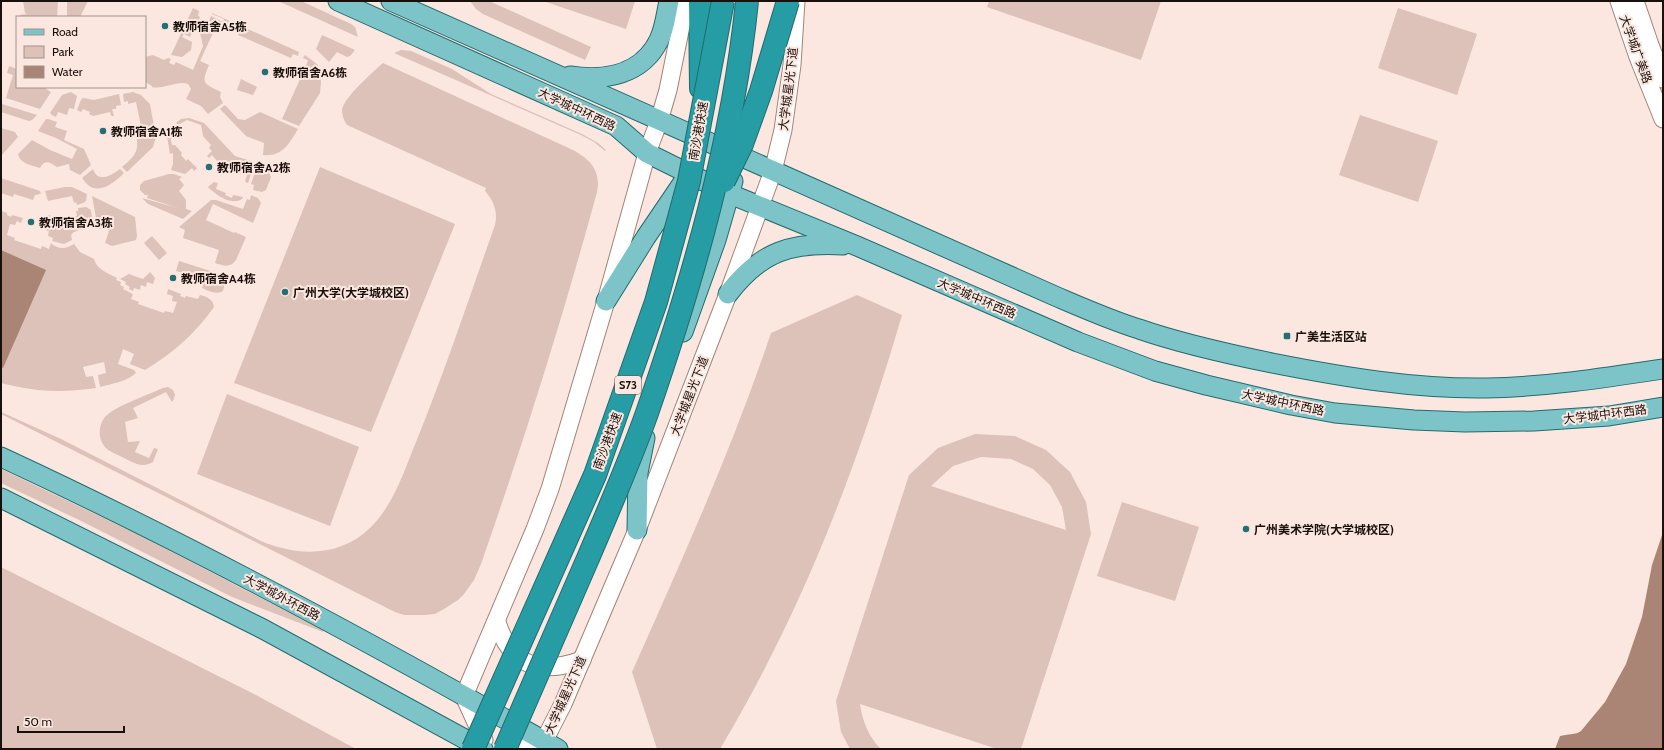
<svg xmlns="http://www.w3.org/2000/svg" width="1664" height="750" font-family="Cabin,'Noto Sans SC',sans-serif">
<rect width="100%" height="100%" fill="#fbe7e0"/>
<g fill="#dcc2b8" fill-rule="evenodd">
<path d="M23,1H58L57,17H20V15L27,14L25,13Z"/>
<path d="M67,1H88L80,17H67Z"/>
<path d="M278,1H301L351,24L355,27L358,37Z"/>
<path d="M470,1H489L591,47L585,60L483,14L476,9Z"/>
<path d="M543,1H635L626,29Z"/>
<path d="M989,1H1161L1141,60L987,7Z"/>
<path d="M193,8L199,11L198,16L200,17L190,37L184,34L182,37L192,42L191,50L182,57L171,55Z"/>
<path d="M1398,8L1477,34L1457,95L1378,68Z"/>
<path d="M212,13L299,52L298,56L293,54L291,58L238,35L240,30L223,22L221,24L218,23L217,25L215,24L212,31L213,33L200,61L209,65C201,84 203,83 221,92L220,97L223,103L208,114L201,106L186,99L191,89L188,84C177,80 164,90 152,87V86L145,82V57L153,55L164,60L168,58L171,59L169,63L174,65L176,62L193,70L203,46L200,33L206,20L209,21L211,16L223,22L224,19L212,14Z"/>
<path d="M322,35L355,50L350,56L347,57L337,52L329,62L316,49Z"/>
<path d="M401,50L411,51L452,69L491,94L582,134L598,143L606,150L605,151L594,142L581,135L394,53Z"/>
<path d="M305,55L318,65L321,82L320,93L299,126L282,119L306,66L308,60L303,58Z"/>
<path d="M383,63L573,150C591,160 601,171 597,192C563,317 524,441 481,564L474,580L464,594L458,600L444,609L435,614L425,615H404L395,612L1,414V412L61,439L261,541C298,557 341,557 371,527C394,504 404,471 416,442C445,371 469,298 495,225C498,212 494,201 485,191L486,188L347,125C344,121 342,115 342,110C344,97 373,72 383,63Z"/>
<path d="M9,66L17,69V87H47L46,89L51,92L40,109L6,98L13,75L7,73Z"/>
<path d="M241,79L257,87L253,95L237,90Z"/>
<path d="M71,92L77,96L74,109L69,108L67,115L58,112L56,117L52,115L50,113L62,95Z"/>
<path d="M133,92L141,95L150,104L156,137L153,147L127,172L122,167C139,153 139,149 135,128L141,126L136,102L128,104V101L124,102L123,94Z"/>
<path d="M119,94L121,105L116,106V109H112L114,116H111L110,112L93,116L89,114L90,112L83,109L81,112L77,110L81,100L83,98L94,100Z"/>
<path d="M1,104H2L37,115L32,120L29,121L1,112Z"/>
<path d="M225,105L238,119L245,120L260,112L298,129C289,144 282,157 263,155L264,143L246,136L220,109Z"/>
<path d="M1360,115L1438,141L1418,202L1339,175Z"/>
<path d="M189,118L204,123L235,156L251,161L253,168L248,183L245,182L247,175L235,172L236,169L228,166L227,169L223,168L212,155L209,158L207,156L212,151L209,148L211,145L203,136L201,125L187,120L178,125L176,123L181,119Z"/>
<path d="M48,119L57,122L55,127L67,131L64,140L84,149L91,165L80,175L70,170L69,164L57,167C50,162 45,159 40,168C32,165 20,164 18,154L32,140L50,150L72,159L77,149L56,138L38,131L46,119Z"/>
<path d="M173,125L175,127L170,135L172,145H175L182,153L181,155L186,161L188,159L197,168L194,171L192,168L185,174L171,170L173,164V153L170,154L167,136Z"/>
<path d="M1,128L15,132L18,137L1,156Z"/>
<path d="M262,164L266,167L271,177L266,190L262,192L253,190L254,185L251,184L256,169Z"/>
<path d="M320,167L455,224L371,432L234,383Z"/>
<path d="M93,169C98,184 112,175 120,169L124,173C116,181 100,195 88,185C85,183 84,180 82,178Z"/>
<path d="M169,174H174L182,177L179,179L184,185L179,191L186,200V209L192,211L183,219L148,204L142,198L181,209L147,198L148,195H145L140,190V185L144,181Z"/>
<path d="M1,178L40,191L41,194L35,195L33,200L14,194L13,197L1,193Z"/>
<path d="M214,182L218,183L216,189L226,193L225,195L232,198L233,195L243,197L242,199C231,206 216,195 208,187Z"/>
<path d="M65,187H72L87,194L86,201L83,203L77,205L76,202L74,203L72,196L48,201L45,191Z"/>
<path d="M251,195L258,198L261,203L253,223L213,204L206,220L234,233L235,232L246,237L236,260C230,268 224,266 215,263L219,250L183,238L185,230L179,227L211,200H216L243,209L247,199L250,200Z"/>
<path d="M92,196L135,217L137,236L136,240L112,246L105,243L109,231L106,228L98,229Z"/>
<path d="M86,207L91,210L93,224C87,231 76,228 71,235L72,240L64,244L52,241L53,238L48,236L49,231L45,230L46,225L40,223L42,217L50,215L52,223L77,216L76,211H78V208Z"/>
<path d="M1,211L7,213V215L11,217L12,215L23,218L21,223L17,221L15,225L10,224L7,235L15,238L14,240L41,249L42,246L49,249L51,243C58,250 66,249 74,244L80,252L94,259C97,270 108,273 117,278L116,280L121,282L120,285L124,287L123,289L133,294L131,299L139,302L138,304L164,313L165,311L173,313L177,302L172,301L173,296L167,294L168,289L181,294L180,296L185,298L186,296L198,299L200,295C207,297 213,299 214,307C195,334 173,353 145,370L130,364L134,354L123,349L118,364L134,370L136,373C128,381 111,384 100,387L98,375L106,373L104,362L83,367L86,377L93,376L96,388C60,393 37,392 1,383Z"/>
<path d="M152,236L167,253L159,260L144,243Z"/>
<path d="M179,261L217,273L222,276L225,282L223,291C217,295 208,291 202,288L204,283L191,279L192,276L176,271Z"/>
<path d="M150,272L155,278L153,284L147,282L146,287L141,285L140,290L134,288L133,291L129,289L130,287L125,284L126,282L120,279L129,274L143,279Z"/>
<path d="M857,295L902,315C858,466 801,614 720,749H657L632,672C682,560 732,449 771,333Z"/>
<path d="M168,387L173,390L175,395L173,401L172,402L166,392L133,408L138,418L125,422L128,442L140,441L135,452L149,458L154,448L158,449L153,462C142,469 132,462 122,457C117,454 110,452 106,448C97,439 98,423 107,415C118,405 148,395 163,388Z"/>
<path d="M227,394L359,447L330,526L197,474Z"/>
<path d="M975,434L1015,436L1046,450L1070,472L1086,502L1091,534L1021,749H994V748L860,704C862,720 869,738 881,749H850L841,732L836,701L909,475L938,448ZM981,457L1011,459L1033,469L1050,485L1062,507L1066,530L931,486L953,466Z"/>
<path d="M1,469L137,534L323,630V632L232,597L79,520L1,483Z"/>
<path d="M1122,502L1199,527L1175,601L1097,576Z"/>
<path d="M1,567L252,693L356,749H1Z"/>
</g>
<g fill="#aa8474">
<path d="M1,250L46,270L3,368L1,367Z"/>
<path d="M1663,532V749H1555L1560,736C1567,734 1576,735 1581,731L1605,702L1626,664L1642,617L1652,565Z"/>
</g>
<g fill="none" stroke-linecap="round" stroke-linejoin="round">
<g stroke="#a18478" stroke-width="19">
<g id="secondary">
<path d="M1619,1L1638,57L1663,119"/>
<path d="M1635,1L1650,45L1663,79"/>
<path d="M497,622C511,667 540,675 582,660"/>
<path d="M484,740L464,696L535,529L550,489L606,301L647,153L659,121L668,90L686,1"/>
<path d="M507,749L544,741L563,704L637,530L728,294L773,171L783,130L792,65L796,1"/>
</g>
</g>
<g stroke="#226b6e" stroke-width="21">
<g id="primary">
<path d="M338,1L616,126L647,153L730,194L857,246L1078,342L1155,371L1206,385L1291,405L1335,413L1414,420L1465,422L1534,421L1609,416L1663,407"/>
<path d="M391,1L1055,296C1083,308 1110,320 1139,329C1182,344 1228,354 1272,363C1343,377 1414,389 1486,388C1546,387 1604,378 1663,369"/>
<path d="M570,76C605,81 642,75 659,40C665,28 666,14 669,1"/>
<path d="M728,294C761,251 791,242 843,245"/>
<path d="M606,301L646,237L686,178"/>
<path d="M683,332L716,240L733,181"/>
<path d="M1,457C191,545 376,645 558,749"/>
<path d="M1,498L263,629L483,749"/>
<path d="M637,530L638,473L645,438"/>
</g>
</g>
<g stroke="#226b6e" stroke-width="24">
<path id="highway" d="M700,1L701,88"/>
</g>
<use href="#secondary" stroke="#fff" stroke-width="17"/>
<use href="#primary" stroke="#7dc4c8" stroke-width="19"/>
<use href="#highway" stroke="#269ca4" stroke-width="22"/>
<g stroke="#226b6e" stroke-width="24" stroke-linecap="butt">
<g id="highway-bridge">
<path d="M724,181L742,144L761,91L788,1"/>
<path d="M473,749L595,475L656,302L689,181L723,1"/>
<path d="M505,749C533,685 561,620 589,556C609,509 630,461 647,413C693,280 733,141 747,1"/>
</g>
</g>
<use href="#highway-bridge" stroke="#269ca4" stroke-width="22"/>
</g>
<g fill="#246f74" stroke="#fbe7e0" stroke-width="1.5">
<circle cx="165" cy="26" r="4"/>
<circle cx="265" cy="72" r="4"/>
<circle cx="103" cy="131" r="4"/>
<circle cx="209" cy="167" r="4"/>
<circle cx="31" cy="222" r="4"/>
<circle cx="173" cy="278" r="4"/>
<circle cx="285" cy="292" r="4"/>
<rect x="1283" y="332" width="8" height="8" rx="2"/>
<circle cx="1246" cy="529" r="4"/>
</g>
<g text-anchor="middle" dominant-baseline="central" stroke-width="4" stroke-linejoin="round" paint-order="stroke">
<rect fill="#fbe7e0" stroke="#5e504b" stroke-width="1" x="615" y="376" width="26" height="18" rx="3"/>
<g font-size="11" font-weight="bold" fill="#1a100b">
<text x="628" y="385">S73</text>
</g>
<g font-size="12" font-weight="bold" fill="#1a100b" stroke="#fbe7e0" text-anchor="start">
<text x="173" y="26">教师宿舍A5栋</text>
<text x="273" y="72">教师宿舍A6栋</text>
<text x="111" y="131">教师宿舍A1栋</text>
<text x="217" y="167">教师宿舍A2栋</text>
<text x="39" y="222">教师宿舍A3栋</text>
<text x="181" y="278">教师宿舍A4栋</text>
<text x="293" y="292">广州大学(大学城校区)</text>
<text x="1295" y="336">广美生活区站</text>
<text x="1254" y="529">广州美术学院(大学城校区)</text>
</g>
<g font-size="12" fill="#1a100b" stroke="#fbe7e0">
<text transform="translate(1636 49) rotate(70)">大学城广美路</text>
<text transform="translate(788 89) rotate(-83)">大学城星光下道</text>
<text transform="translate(577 109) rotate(25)">大学城中环西路</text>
<text transform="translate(698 131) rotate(-80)">南沙港快速</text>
<text transform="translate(977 298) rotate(23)">大学城中环西路</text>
<text transform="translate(689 396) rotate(-69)">大学城星光下道</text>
<text transform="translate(1283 402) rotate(12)">大学城中环西路</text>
<text transform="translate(1605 414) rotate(-7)">大学城中环西路</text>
<text transform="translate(607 441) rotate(-70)">南沙港快速</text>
<text transform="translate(282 597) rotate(28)">大学城外环西路</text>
<text transform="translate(565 695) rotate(-66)">大学城星光下道</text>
</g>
</g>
<rect width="1664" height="750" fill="none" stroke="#1a100b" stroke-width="4"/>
<rect x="16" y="16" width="130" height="72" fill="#fbe7e0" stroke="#a1918b"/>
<rect x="24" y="29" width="20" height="6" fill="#7dc4c8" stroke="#a1918b"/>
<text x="52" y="36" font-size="12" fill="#1a100b">Road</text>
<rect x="24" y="46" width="20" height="12" fill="#dcc2b8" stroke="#a1918b"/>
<text x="52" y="56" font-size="12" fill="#1a100b">Park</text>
<rect x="24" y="66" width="20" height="12" fill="#aa8474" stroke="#a1918b"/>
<text x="52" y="76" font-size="12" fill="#1a100b">Water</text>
<path d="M18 726v6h106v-6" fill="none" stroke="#1a100b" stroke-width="2"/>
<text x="24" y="726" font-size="12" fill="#1a100b" stroke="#fbe7e0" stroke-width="3" paint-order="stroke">50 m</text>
</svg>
